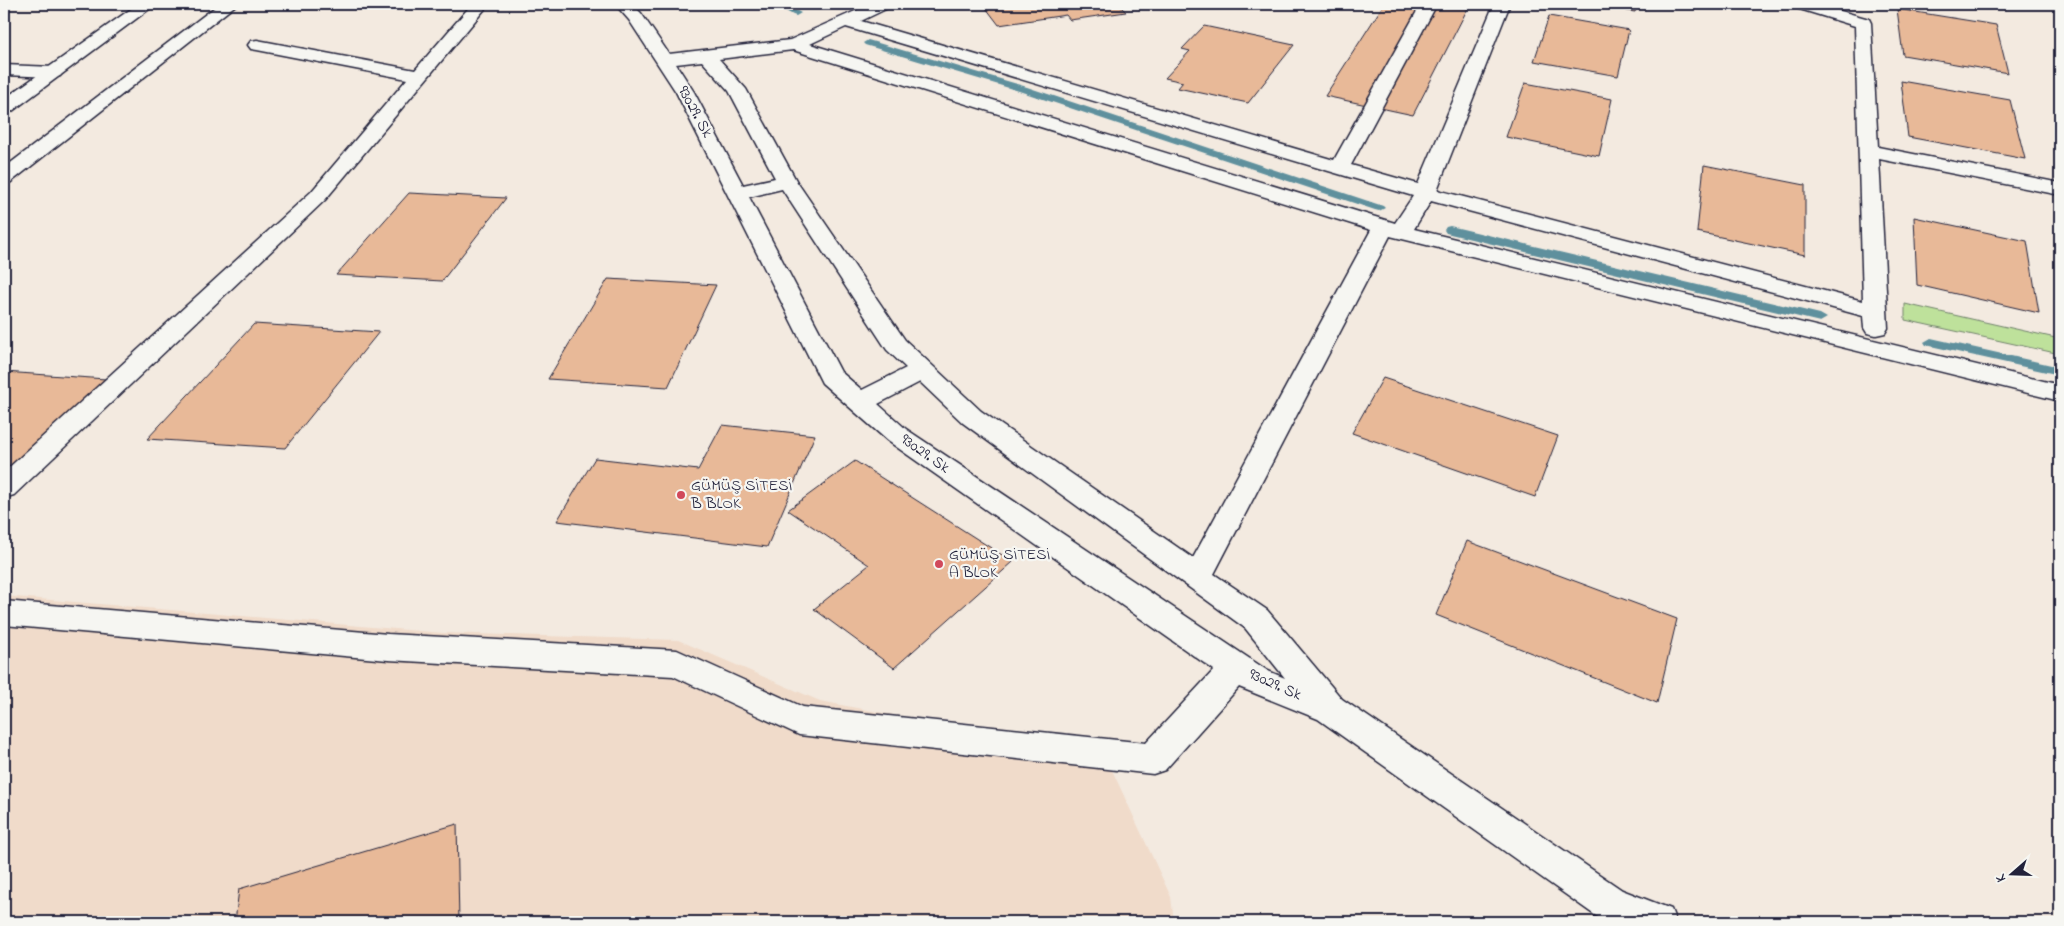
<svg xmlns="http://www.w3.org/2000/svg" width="2064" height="926" font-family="'Indie Flower',sans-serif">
<rect width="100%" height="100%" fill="#f3eae0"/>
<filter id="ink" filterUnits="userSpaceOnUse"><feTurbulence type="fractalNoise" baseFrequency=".02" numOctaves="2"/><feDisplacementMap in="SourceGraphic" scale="10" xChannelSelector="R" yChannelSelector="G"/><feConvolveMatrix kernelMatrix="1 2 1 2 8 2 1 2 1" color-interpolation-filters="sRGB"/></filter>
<g filter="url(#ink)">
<path fill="#f0dbca" d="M4,596L443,633L678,640L820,701L1105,755L1171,897L1174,922H4Z"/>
<path fill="#bee19b" stroke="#70826b" d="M1905,304L2060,339V354L1905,320Z"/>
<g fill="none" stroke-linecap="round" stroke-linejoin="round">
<g fill="#5f909d" fill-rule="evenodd">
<path d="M773,4H784L801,13L796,16L793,15Z"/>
<path d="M868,40L1027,87L1383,206L1385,208L1379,211L1375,210L1019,91L865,45L863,43Z"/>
<path d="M1450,226L1820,314L1827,318L1820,322L1446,233L1444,230L1446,227Z"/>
<path d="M1931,338L2060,367V375L1926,345L1924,342Z"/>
</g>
</g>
<g fill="#e8b998" stroke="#22223b">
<path d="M983,4H1118L1126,12L1070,20L1066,15L999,25Z"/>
<path d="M1384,4H1470L1413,115L1325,96Z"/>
<path d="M1586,4H1637L1635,12Z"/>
<path d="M1897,9L1996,25L2008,73L1903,55Z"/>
<path d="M1549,16L1629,30L1618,76L1534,61Z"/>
<path d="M1204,26L1294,45L1248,103L1178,88L1183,82L1165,78L1190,51L1182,49Z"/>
<path d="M1901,81L2010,100L2025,159L1908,137Z"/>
<path d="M1525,83L1612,99L1599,156L1506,137Z"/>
<path d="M1704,165L1805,185V255L1697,232Z"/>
<path d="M409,193L506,198L442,281L336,275Z"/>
<path d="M1914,217L2027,241L2039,313L1917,285Z"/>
<path d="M608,279L716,285L668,387L548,379Z"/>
<path d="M254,324L379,332L285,448L147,439Z"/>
<path d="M4,372L106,379L7,475H4Z"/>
<path d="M1383,378L1558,436L1535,497L1352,433Z"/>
<path d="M722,425L815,435L767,547L557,521L595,458L698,470Z"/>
<path d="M855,461L1013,562L894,668L814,609L869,565L788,510Z"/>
<path d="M1467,541L1677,619L1657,703L1436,615Z"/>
<path d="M457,824L459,922H235L239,889Z"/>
</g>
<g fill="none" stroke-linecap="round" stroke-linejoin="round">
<g stroke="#22223b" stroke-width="3">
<g id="minor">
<path d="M472,4H489L325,200L14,495L4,498V472L311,192L407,79L257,50L251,49L248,45L251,41L257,40L415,70Z"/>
<path d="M615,4H632L641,13L669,54L790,40L871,4H892L890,7L861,21L1334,160L1421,4H1437L1351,165L1418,184L1494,4H1510L1437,190L1863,301L1855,26L1793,7L1791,4H1816L1869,19L1871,23L1878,147L2060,183V195L1879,159L1888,328L1885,333L1876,335L1867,333L1864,328L1863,316L1431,201L1414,229L2060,385V401L1390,236L1214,574L1267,610L1342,699L1622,890L1671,909L1676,922H1611L1596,916L1318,719L1239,687L1165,770L1153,774L799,735L673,676L388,660L4,625V601L388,634L677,650L803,707L1146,743L1214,670L888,441L822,383L676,92L629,20ZM846,27L1332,172L1413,196L1395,223L810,44ZM793,50L1371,230L1193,558L981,411L905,340L797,182L746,89L719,59ZM702,61L729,91L775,178L743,185L694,92L676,64ZM782,189L887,350L906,368L862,390L841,372L749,197ZM920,382L963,423L1245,628L1285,678L1268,671L906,429L878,404Z"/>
<path d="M4,65L54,67L60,68L63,72L60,76L54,77L4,75Z"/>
</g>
</g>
<g stroke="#22223b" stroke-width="3">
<g id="major">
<path d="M138,4H156L11,112L4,114V99Z"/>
<path d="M219,4H237L11,182L4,184V168Z"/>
</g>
</g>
<use href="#minor" fill="#f6f6f2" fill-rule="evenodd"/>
<use href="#major" fill="#f6f6f2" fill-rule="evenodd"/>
</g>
</g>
<g fill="#d1495b" stroke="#f6f6f2" stroke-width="2">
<circle cx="681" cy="495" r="5"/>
<circle cx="939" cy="564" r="5"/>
</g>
<g text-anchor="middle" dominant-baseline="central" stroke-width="4.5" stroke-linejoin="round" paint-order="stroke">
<g font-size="16" fill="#22223b" stroke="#f6f6f2">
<text transform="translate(695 112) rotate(61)">93029. Sk</text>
<text transform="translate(925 454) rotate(35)">93029. Sk</text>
<text transform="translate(1275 685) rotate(24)">93029. Sk</text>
</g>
<g font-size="16" fill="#22223b" stroke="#f6f6f2" text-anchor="start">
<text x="691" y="486">GÜMÜŞ SİTESİ<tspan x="691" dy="18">B BLOK</tspan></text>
<text x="949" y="555">GÜMÜŞ SİTESİ<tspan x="949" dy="18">A BLOK</tspan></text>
</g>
</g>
<rect width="2064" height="926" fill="none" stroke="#f6f6f2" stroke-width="20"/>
<rect x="10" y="10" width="2044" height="906" fill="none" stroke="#22223b" stroke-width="2" filter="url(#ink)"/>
<g transform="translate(2012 874) rotate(250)" stroke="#f6f6f2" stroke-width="4" paint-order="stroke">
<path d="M0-4L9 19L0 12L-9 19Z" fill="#22223b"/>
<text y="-8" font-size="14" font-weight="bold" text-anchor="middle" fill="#22223b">K</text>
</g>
</svg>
